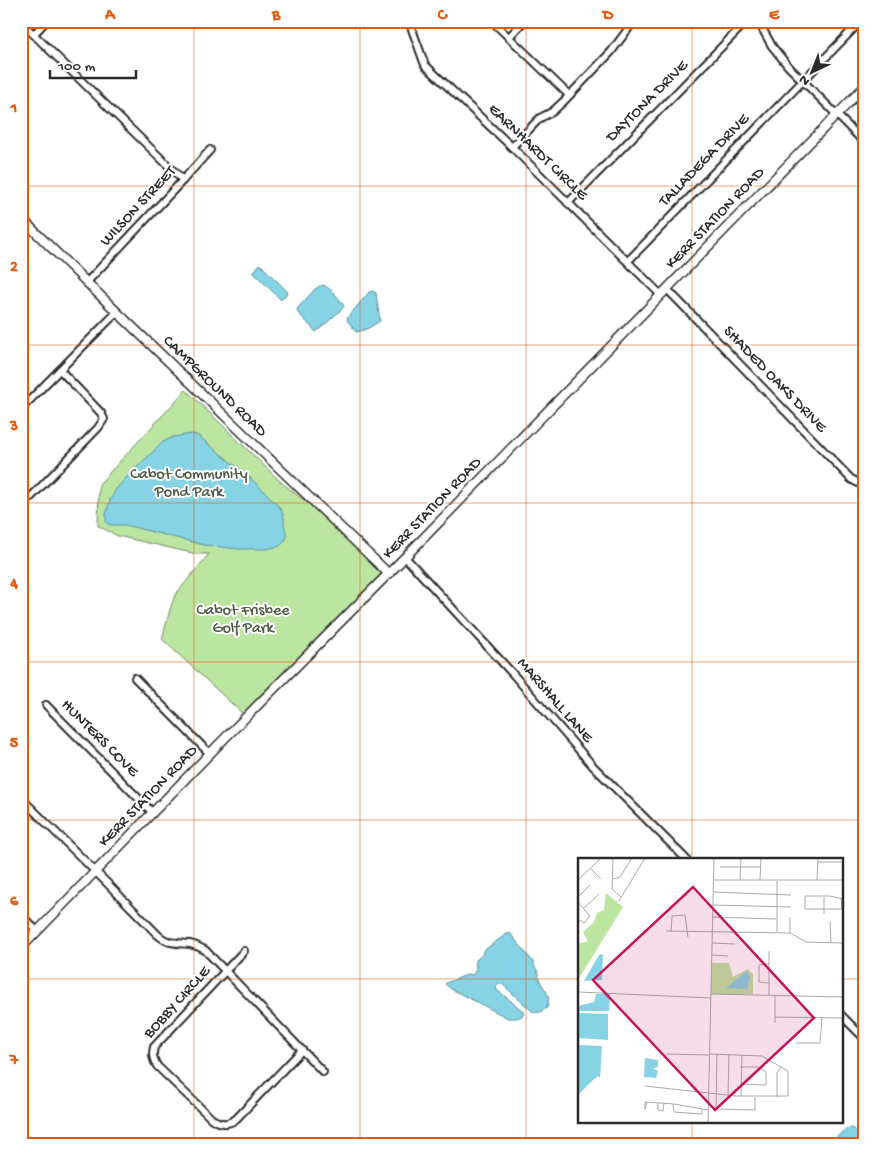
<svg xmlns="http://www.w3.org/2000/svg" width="885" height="1165" font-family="'Gochi Hand',sans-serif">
<rect width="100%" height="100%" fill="#fff"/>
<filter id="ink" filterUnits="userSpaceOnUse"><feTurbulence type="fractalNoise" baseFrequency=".02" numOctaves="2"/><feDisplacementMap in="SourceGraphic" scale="10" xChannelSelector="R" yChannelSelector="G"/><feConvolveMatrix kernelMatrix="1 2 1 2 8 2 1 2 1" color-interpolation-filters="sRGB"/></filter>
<g filter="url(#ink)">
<path fill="#bce5a1" stroke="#748866" d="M186,390L282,483L345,532L389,574L243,714L162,639L171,606L175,595L209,554H196L118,536L98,526L99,484Z"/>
<g fill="#85d3e4" stroke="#61909a">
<path d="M260,264L288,292L281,300L253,272Z"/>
<path d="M323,285C332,289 339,298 344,306L343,308L320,329L316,332L298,313L297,309L315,289L318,287Z"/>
<path d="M373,291L376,293L380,321C372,326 365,331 356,332L347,320L348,317L369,292Z"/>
<path d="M191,434L197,435L247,475L266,493L281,509L284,518V524L287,536L285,541L280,546L267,549H238L204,545L125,525H111L108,524L106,521V514L110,500L116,489L126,478L163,442L173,437Z"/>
<path d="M510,933L534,963V966C540,973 537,974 540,981C546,993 551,993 547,1008C541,1012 538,1014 532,1011L502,984H498L496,987L497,990L522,1010L524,1013L523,1015L518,1018H508L451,989L445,984L446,983L469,974L472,975C477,971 475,966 476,960L482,955L483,951L505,935Z"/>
<path d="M853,1128L864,1139V1144H830L845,1129Z"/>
</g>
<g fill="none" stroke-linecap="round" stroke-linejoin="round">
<g stroke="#2b2b2b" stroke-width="10">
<g id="minor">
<path d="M409,21L425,65L512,147L661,295"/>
<path d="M492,21L569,95"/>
<path d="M758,21L772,46L788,66L864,142"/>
<path d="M21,22L183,180"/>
<path d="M34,34L46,21"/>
<path d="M509,37L524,21"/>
<path d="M512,147L540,118L552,112L564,101L611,52L634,21"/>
<path d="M568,203L747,21"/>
<path d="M628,261L861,21"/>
<path d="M87,282L183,180L210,150"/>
<path d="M667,289L851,479L864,486"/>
<path d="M21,409L117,312"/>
<path d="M21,498L23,499L31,497L98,428L104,419L101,413L60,370"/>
<path d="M405,557L512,673L593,766L686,859"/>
<path d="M135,678L210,754"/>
<path d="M46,705L153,813"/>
<path d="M21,798L106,882L158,935C170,945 175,942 190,944C195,945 200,947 205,950L323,1072"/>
<path d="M21,915L37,931"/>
<path d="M244,951L154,1047C152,1055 153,1059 157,1066L212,1119C221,1124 228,1125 236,1119L302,1050"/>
<path d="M841,1015L864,1038"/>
</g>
</g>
<g stroke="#2b2b2b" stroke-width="11">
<g id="tertiary">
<path d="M21,218L117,312L389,574"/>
<path d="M21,948L227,736L405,557L864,87"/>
</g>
</g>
<use href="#minor" stroke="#fff" stroke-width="6"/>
<use href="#tertiary" stroke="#fff" stroke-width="8"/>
</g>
</g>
<path fill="none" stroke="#e8590c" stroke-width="1" stroke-opacity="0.55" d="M194,21V1144M360,21V1144M526,21V1144M692,21V859M21,186H864M21,345H864M21,503H864M21,662H864M21,820H864M21,979H579M841,979H864M692,1121V1144"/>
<g text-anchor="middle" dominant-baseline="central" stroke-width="4" stroke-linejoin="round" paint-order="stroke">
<g font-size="16" fill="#2b2b2b" stroke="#fff">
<text transform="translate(648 102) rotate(-45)">DAYTONA DRIVE</text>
<text transform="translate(537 153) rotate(44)">EARNHARDT CIRCLE</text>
<text transform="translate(705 161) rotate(-46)">TALLADEGA DRIVE</text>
<text transform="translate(139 207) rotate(-47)">WILSON STREET</text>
<text transform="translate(716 219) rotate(-46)">KERR STATION ROAD</text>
<text transform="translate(774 380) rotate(46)">SHADED OAKS DRIVE</text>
<text transform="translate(214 387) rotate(44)">CAMPGROUND ROAD</text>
<text transform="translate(433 509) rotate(-46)">KERR STATION ROAD</text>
<text transform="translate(554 701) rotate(49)">MARSHALL LANE</text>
<text transform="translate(99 739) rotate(45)">HUNTERS COVE</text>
<text transform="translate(149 797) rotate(-46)">KERR STATION ROAD</text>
<text transform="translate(178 1003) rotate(-48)">BOBBY CIRCLE</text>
</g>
<g font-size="16" fill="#4f5a48" stroke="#fff">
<text x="189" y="475">Cabot Community<tspan x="189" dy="18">Pond Park</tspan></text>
<text x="243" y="611">Cabot Frisbee<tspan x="243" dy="18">Golf Park</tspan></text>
</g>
</g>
<g transform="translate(578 858)">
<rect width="265" height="265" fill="#fff"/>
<path d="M28,35L45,49L0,122V85L10,84L5,74L16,64L19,55L26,52ZM134,105H151L155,119L170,111L175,116V136H133Z" fill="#bce5a1"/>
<path d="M25,96L24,122L6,123L21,97ZM169,113L172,119L169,131L148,130ZM18,136H32L31,153H0V148L16,144ZM0,155L30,156V182L0,180ZM0,187L24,188L22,222L21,218L16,221L0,237ZM67,200L80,202V209L75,210L80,213L78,220L66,219Z" fill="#85d3e4"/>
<path fill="none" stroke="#aaa" stroke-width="1" d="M35,0L34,31L43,39M240,4H265M142,9H183M12,10L23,21M35,21L42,19L54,0M0,22L23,0M135,22H265M162,22L163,0M182,22L183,0M239,22L240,0M135,34L213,37M0,39L12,27M263,40L264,51H227V38H252L261,40L265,41M41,43L67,0M0,44L12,58L6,65L0,61M135,47L213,49M6,50L21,36M246,56V39M135,59L198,61M212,59V75M252,63L253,85M88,73L212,75L228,84L265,85M93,74L94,58L107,57L110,79M199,74V23M134,85L157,86M134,97L150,98M191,125L181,124V107L191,106M0,134L133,140M133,136L265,139M191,137V93M197,137V165M197,159L265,160M218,185H242L244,160M88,196L131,197M139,196L138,251L177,252V239M162,209H180L188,214V227L163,226M67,228L158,238H210V213L184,198L131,196M150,237L151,196M163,238L164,197M199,239V215L203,209M69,244L67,251V244L96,246L130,252M80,245V252L85,253L86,245M95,246L96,254L124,256V252M130,265L136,0"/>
<path fill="#c2185b" fill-opacity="0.15" stroke="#c2185b" stroke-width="2.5" d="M115,29L236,160L137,252L15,122Z"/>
<rect width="265" height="265" fill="none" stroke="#2b2b2b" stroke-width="2.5"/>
</g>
<rect width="885" height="1165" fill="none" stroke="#fff" stroke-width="55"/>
<g transform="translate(812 72) rotate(223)" stroke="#ffffff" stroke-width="4" paint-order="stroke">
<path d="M0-4L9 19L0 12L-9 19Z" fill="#2b2b2b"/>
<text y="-8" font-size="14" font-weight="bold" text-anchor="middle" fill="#2b2b2b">N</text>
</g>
<path d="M50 70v8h86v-8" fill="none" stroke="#2b2b2b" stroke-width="2.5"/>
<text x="58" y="70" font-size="15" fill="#2b2b2b" stroke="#ffffff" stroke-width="4" paint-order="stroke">100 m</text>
<rect x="28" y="28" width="830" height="1110" fill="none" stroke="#e8590c" stroke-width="2"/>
<g font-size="16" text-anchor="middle" font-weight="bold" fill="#e8590c">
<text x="110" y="19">A</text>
<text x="276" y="19">B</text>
<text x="442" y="19">C</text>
<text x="608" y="19">D</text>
<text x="774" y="19">E</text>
<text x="14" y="112">1</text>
<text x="14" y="271">2</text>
<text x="14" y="430">3</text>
<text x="14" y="588">4</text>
<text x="14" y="747">5</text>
<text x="14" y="905">6</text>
<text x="14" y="1064">7</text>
</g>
</svg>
